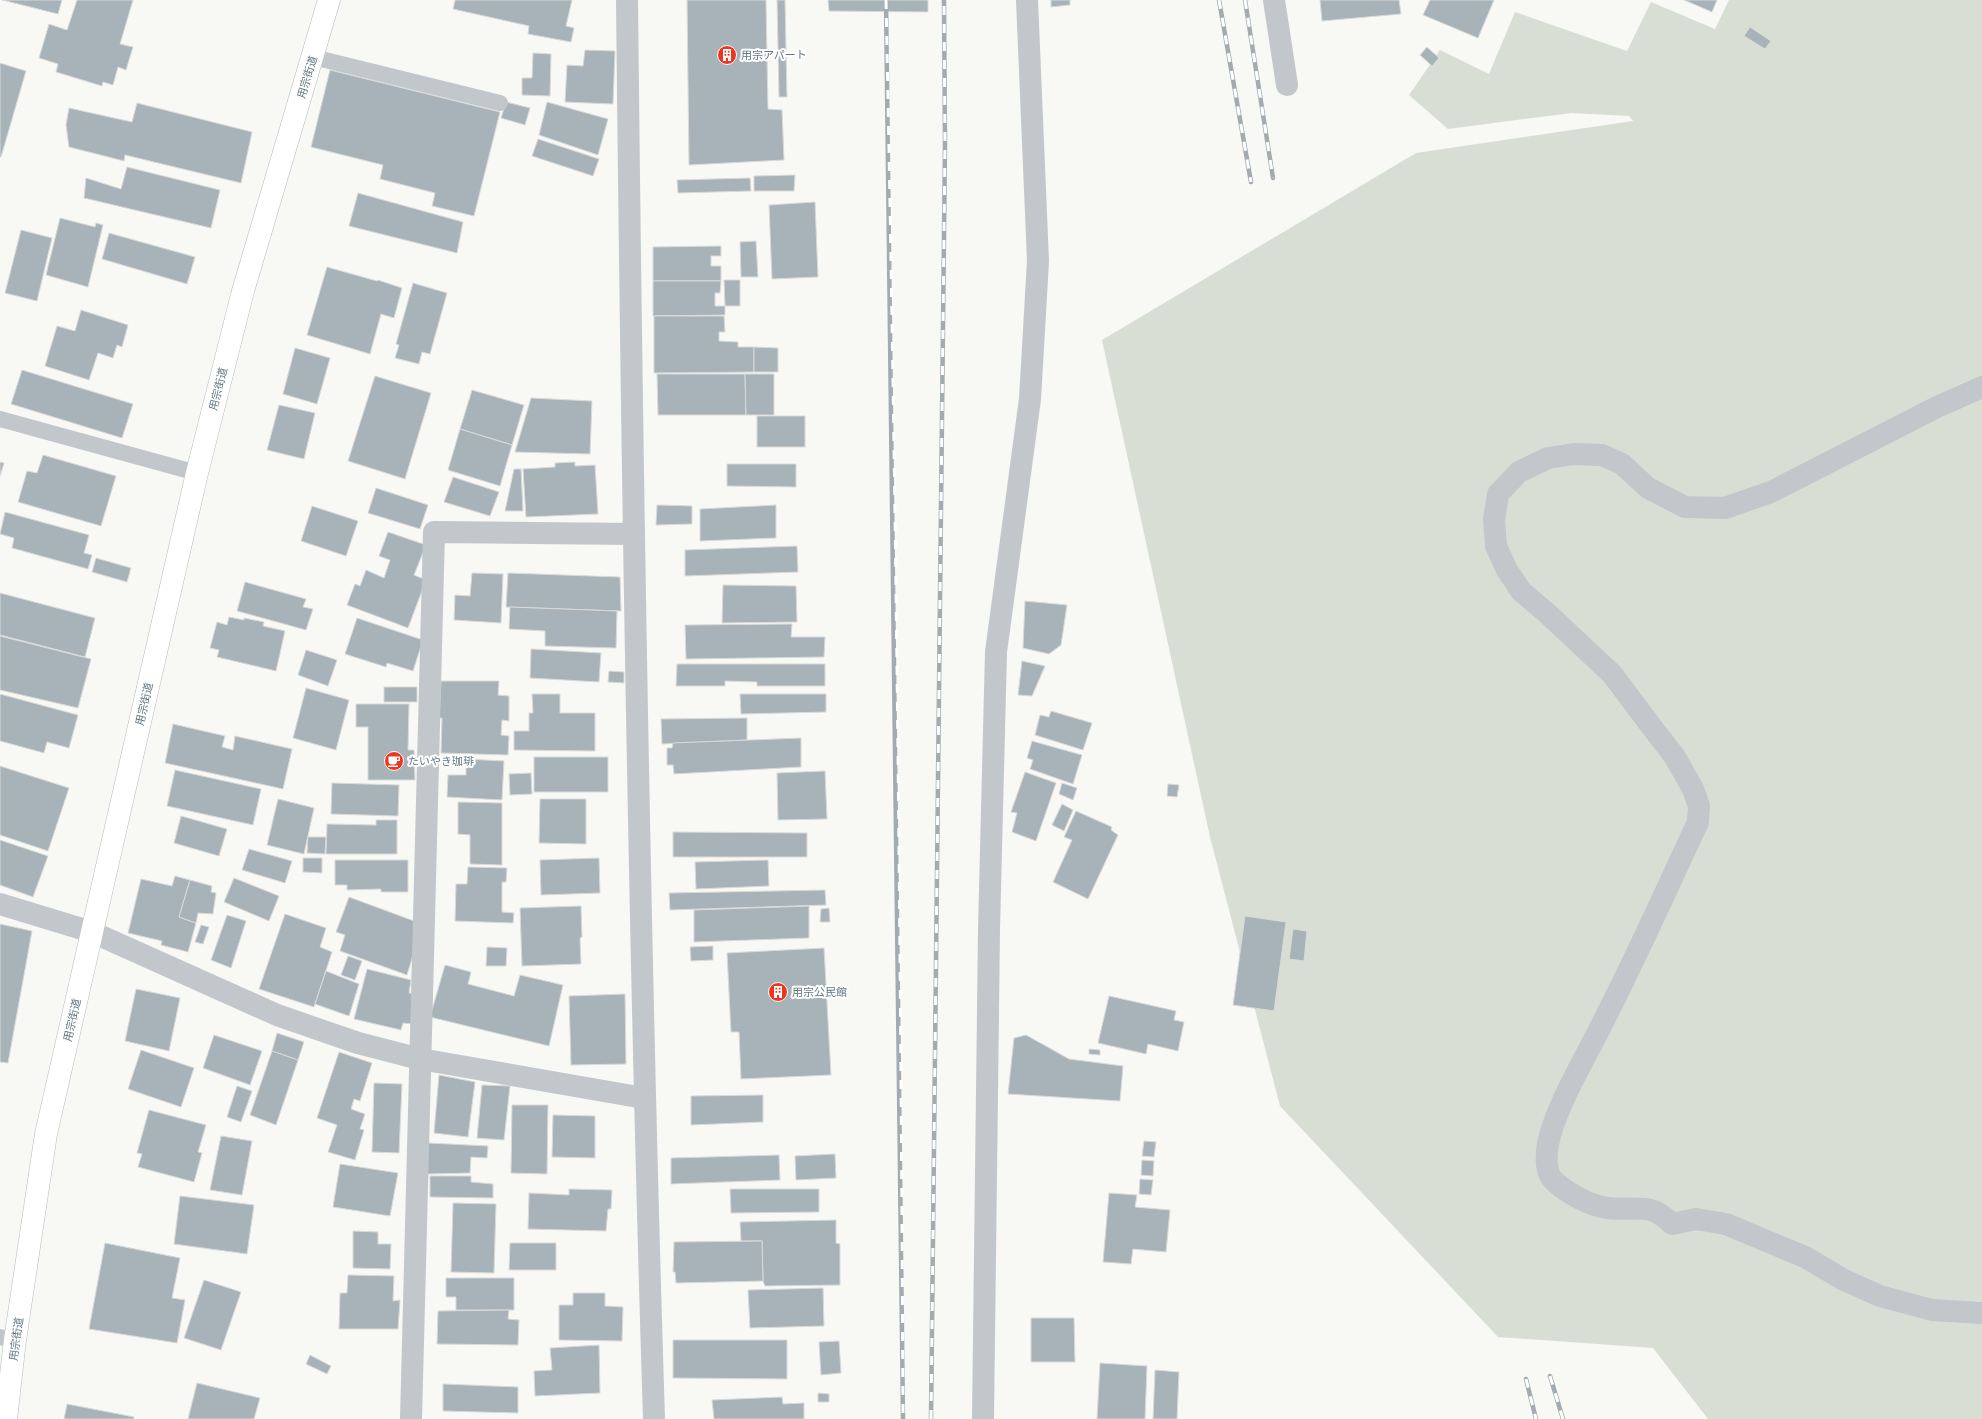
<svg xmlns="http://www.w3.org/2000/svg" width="1982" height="1419" font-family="Arial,'Noto Sans JP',sans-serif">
<rect width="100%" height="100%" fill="#f8f8f5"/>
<path fill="#d9ded4" d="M1729,0H1982V1419H1708L1653,1348L1498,1337L1280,1106L1210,837L1102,340L1416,153L1633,121L1629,116L1571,113L1448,129L1409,95L1440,50L1489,74L1515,12L1627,51L1651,2L1715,29Z"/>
<g fill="#a7b3b8" stroke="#dadad8">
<path d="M2,0H62L58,14Z"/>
<path d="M77,0H133L120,44L133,47L126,70L118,67L113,85L103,82L102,86L56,72L58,64L39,58L49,24L67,30Z"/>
<path d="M455,0H572L566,26L574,28L571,42L528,34L529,26L453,9Z"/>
<path d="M687,0H766L768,109L782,110L784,160L689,165Z"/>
<path d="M777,0H785L787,97H779Z"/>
<path d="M828,0H928V12L829,11Z"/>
<path d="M1051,0H1070V5L1051,7Z"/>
<path d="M1320,0H1399L1401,14L1322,21Z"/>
<path d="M1430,0H1494L1478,38L1423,15Z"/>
<path d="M1684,0H1717L1712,12Z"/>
<path d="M1750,27L1771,41L1765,49L1744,36Z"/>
<path d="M1427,47L1439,58L1432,66L1420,55Z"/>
<path d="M585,50L615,51L613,104L565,102L567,65L583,66Z"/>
<path d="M533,53L551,54L550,96L522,95V78H532Z"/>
<path d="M0,63L26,71L1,157H0Z"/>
<path d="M330,70L500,112L474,216L432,206L435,193L380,179L383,165L311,147Z"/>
<path d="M506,102L530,108L525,125L501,118Z"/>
<path d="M547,102L608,119L598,155L539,135Z"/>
<path d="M137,103L252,132L241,183L125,155L124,161L69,147L66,125L69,108L132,122Z"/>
<path d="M538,139L599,159L593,176L532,156Z"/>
<path d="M127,167L220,190L211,228L84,198L86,178L121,189Z"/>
<path d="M795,175L794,191H754V176Z"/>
<path d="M750,178L751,191L678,193L677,180Z"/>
<path d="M358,193L463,222L457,253L349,226Z"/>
<path d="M815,202L818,277L772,279L769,205Z"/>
<path d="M60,218L95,227L96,223L103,225L88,287L46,275Z"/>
<path d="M21,230L52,238L37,301L5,293Z"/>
<path d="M109,233L195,257L187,284L102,259Z"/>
<path d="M756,241L758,277H741L740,242Z"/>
<path d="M721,246V256H711V266H721V281H653V247Z"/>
<path d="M327,267L377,281L378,280L402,288L394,318L381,314L370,354L307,335Z"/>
<path d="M724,280H740V306H725Z"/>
<path d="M653,281H721L720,293H715V306H725V315L653,316Z"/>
<path d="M413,283L447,293L430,354L422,352L419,364L395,358L399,345L396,344Z"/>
<path d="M81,310L128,325L122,347L117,345L113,358L98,353L89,380L45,366L57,326L75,331Z"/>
<path d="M654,316H724L725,332H719V341L738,342V347H754V372L654,373Z"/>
<path d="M754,347L778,348V372H754Z"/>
<path d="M295,348L330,358L317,404L283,394Z"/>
<path d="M22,370L133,404L122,438L11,404Z"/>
<path d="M657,374H745L746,415H658Z"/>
<path d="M745,374H774V415H746Z"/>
<path d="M375,376L431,393L405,479L348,461Z"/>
<path d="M472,390L524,405L512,445L460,429Z"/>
<path d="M531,398L592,401L590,454L515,452Z"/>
<path d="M279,405L315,413L304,459L267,450Z"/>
<rect x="757" y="416" width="48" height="31"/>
<path d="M460,429L512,445L500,486L448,470Z"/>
<path d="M43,455L116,476L101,526L18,502L27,471L37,473Z"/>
<path d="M0,462L4,463L0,476Z"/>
<path d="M575,462V466L595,465L598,514L526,517L523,469L555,467V463Z"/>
<path d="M727,464H796V487L727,486Z"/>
<path d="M514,469H521L523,511H505Z"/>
<path d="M453,477L499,492L490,516L444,502Z"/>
<path d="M376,488L428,505L420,529L368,513Z"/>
<path d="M657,505L692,506V524L656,525Z"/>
<path d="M776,505V538L700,541V509Z"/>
<path d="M312,506L358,521L346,556L301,541Z"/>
<path d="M5,512L89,535L84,553L92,555L88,569L12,548L14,538L0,534Z"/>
<path d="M388,532L426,545L414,575L426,580L408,628L347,605L355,584L360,586L366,570L384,578L390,560L379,556Z"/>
<path d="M797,546L798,572L685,576V550Z"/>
<path d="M96,558L131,568L127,582L92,572Z"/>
<path d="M472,573L503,574L501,623L454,620L455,595L470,596Z"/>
<path d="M508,573L620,577L621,611L506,607Z"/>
<path d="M245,582L306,599L303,607L313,609L306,630L237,611Z"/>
<path d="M723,585L796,586L797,622L722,623Z"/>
<path d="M0,593L95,618L85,657L0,635Z"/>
<path d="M1025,601L1067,605L1061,645L1049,654L1023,648Z"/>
<path d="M510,607L617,611L616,648L545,646V631L509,629Z"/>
<path d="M229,617L244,620V618L264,622L263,626L285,631L276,671L217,657L219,650L210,648L217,622L227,625Z"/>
<path d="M357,618L423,640L413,671L387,663L386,667L345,654Z"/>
<path d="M792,624L791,637H825L824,657L686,659L685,625Z"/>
<path d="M0,636L91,659L78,708L0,690Z"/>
<path d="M531,649L601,653L599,682L530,678Z"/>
<path d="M306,650L337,660L328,686L298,675Z"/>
<path d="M1022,661L1045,666L1032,696L1018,695Z"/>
<path d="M677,664H825V686H757V682L725,681V686H676Z"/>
<path d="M609,671L624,672V683L608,682Z"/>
<path d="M441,681H499L498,695L509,696V721L502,720L501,735L509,736L508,755L441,753L442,718H439Z"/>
<rect x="384" y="687" width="33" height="15"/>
<path d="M306,688L349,700L336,750L293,738Z"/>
<path d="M0,694L78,715L69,748L47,742L44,753L0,741Z"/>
<path d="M532,694H560V713H595V751L514,750V731H529V713H533Z"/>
<path d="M740,694H826V712L741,714Z"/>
<path d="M356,704H409L408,750H414L415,780H368V727H356Z"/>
<path d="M1051,711L1092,723L1083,750L1035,735L1040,715L1049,717Z"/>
<path d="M747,718V740L662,744L661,719Z"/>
<path d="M173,724L225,736L222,747L233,750L235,736L292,749L283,789L165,763Z"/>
<path d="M801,738V767L674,774L673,765H667V748H672L673,743Z"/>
<path d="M1032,741L1082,755L1073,784L1030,769L1033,760L1027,758Z"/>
<rect x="534" y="757" width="74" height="35"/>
<path d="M466,759L504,761L502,800L447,797L448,775H466Z"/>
<path d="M0,766L69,788L48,851L0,835Z"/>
<path d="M175,770L261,789L253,825L167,806Z"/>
<path d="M825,771L827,819L778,820L777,773Z"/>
<path d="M1025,772L1056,783L1036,841L1012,832L1017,813L1011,812Z"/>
<path d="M531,773L532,794L510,795L509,774Z"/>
<path d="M332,783L399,785L398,816L331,814Z"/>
<path d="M1062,783L1077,788L1073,800L1059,794Z"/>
<path d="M1168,784L1179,785L1177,797L1167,796Z"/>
<path d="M278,799L314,808L304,854L267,845Z"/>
<path d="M540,799H586V844L539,843Z"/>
<path d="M458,802L502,803V865L470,864V835L458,834Z"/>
<path d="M1062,804L1073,810L1064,831L1052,825Z"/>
<path d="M1076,811L1112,827L1111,830L1118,835L1088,899L1053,882L1072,840L1064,837Z"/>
<path d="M181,816L227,829L219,856L174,843Z"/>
<path d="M376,820H397V854H326L327,824L376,825Z"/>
<path d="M673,832L807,833V857H673Z"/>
<path d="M308,837H326L325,854L307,853Z"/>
<path d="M0,840L48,856L33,897L0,885Z"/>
<path d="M249,849L292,861L285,883L242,870Z"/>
<path d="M303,858H322V873L303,872Z"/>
<path d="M599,858L600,893L541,895L540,860Z"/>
<path d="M335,860H408V892H381V889L347,890V885H335Z"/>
<path d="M768,860L769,886L696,889L695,862Z"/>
<path d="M468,867L507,868L506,882H502V912L514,913L513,923L455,921L456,884H467Z"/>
<path d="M175,876L190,880L179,917L196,923L188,952L161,945L162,941L128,933L141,879L172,886Z"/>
<path d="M234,878L279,896L269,921L224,902Z"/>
<path d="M190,880L212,886L211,892L216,893L213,914L198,913L196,923L179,917Z"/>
<path d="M825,890L826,905L670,910L669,893Z"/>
<path d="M349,897L414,921L413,955L407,975L340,951L345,935L336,932Z"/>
<path d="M581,906L582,937L580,938L581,964L522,966L520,908Z"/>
<path d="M809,906V938L694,942V910Z"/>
<path d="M829,908L830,922H820L821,909Z"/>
<path d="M285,914L326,928L320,947L332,952L314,1007L259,989Z"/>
<path d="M227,915L246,921L231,968L211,960Z"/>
<path d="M1245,916L1286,922L1274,1011L1233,1005Z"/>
<path d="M0,924L32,931L8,1063L0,1062Z"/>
<path d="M201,925L209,927L203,944L195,942Z"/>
<path d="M1293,929L1307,931L1304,961L1289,959Z"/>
<path d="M713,946V960L691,961L690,947Z"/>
<path d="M487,947L507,948L506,966H486Z"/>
<path d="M824,948L831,1075L741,1079L739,1032H731L727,953Z"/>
<path d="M348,956L362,961L355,980L341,975Z"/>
<path d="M445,965L471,972L468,984L514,996L520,975L563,985L549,1046L430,1017Z"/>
<path d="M367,969L411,980L409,993L414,994L412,1024L403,1023L401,1030L354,1019Z"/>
<path d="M326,971L359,984L349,1016L315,1004Z"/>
<path d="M136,989L180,998L169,1051L125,1041Z"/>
<path d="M625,994L626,1064L571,1065L569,996Z"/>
<path d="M1109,996L1176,1011L1174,1020L1184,1022L1178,1051L1148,1044L1146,1054L1098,1043Z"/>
<path d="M277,1033L304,1042L298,1060L272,1051Z"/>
<path d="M214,1035L262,1051L250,1085L203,1068Z"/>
<path d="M1026,1035L1069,1059L1123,1066L1120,1101L1008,1094L1014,1038Z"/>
<path d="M1089,1049L1100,1050V1055L1089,1054Z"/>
<path d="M141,1050L194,1068L181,1107L128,1089Z"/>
<path d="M272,1051L298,1060L276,1125L250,1115Z"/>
<path d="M339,1052L372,1063L360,1101L354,1099L351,1109L365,1114L360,1129L364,1130L355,1160L328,1152L337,1125L317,1118Z"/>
<path d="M439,1075L475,1082L468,1137L434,1133Z"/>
<path d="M374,1083L402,1084L399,1153L372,1152Z"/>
<path d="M482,1085L510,1086L504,1140L477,1138Z"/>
<path d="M237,1086L252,1091L241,1122L227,1117Z"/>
<path d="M763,1095V1122L691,1125V1096Z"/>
<path d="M512,1105H548L547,1174L511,1173Z"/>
<path d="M149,1110L206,1125L198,1152L202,1153L194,1182L138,1167L142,1154L137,1153Z"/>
<path d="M553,1115L595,1116V1158L552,1157Z"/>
<path d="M221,1136L252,1141L242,1195L210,1190Z"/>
<path d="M1144,1141L1156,1142L1154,1157L1142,1156Z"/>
<path d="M428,1143L488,1146L487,1158L471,1157L470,1173L427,1174Z"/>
<path d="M835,1154L836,1178L796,1180L795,1156Z"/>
<path d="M779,1155L780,1180L671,1184V1158Z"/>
<path d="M1142,1160L1154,1161L1153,1176L1141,1175Z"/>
<path d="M340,1164L398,1173L390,1216L333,1207Z"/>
<path d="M430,1176H471V1182L493,1184V1198L430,1197Z"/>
<path d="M1140,1179L1153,1180L1151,1195L1139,1194Z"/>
<path d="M569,1189L612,1190L611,1209H608L606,1231L528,1229L529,1193L569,1195Z"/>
<path d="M730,1189H819V1212L731,1213Z"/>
<path d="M1109,1193L1137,1195L1135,1207L1170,1210L1166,1252L1133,1249L1131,1264L1103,1262Z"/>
<path d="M180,1196L254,1205L247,1254L174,1244Z"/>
<path d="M453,1203L496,1204L494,1273L451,1272Z"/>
<path d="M836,1220V1243L840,1244V1285L765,1286L763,1281L762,1241H741L740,1222Z"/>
<path d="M353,1231L378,1232V1244H391L390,1269L353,1268Z"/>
<path d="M762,1241L763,1281L676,1283L675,1272H673L674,1242Z"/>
<path d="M105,1243L180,1258L172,1298L185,1300L177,1343L89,1329Z"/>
<path d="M510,1243H556V1270H509Z"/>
<path d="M348,1275L394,1276L393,1301L400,1300L398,1329H339L340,1293H347Z"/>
<path d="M446,1278H514V1310H456V1297H446Z"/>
<path d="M204,1280L241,1292L221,1350L184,1338Z"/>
<path d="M823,1288L824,1326L750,1328L748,1290Z"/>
<path d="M573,1293H605V1306L623,1307L622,1341L559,1340V1305H573Z"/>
<path d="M509,1310L508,1319L519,1320L518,1345L437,1344L438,1311Z"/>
<path d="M1031,1318H1074L1075,1362H1031Z"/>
<path d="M673,1340H787V1379L673,1378Z"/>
<path d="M839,1341L841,1373L821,1375L819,1342Z"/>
<path d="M599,1345L600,1393L535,1396L534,1371L552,1370L550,1348Z"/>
<path d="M310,1355L331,1366L327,1374L306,1364Z"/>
<path d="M1100,1363L1147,1366L1145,1419H1097Z"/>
<path d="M1155,1370L1179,1372L1177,1419H1153Z"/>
<path d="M197,1383L260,1398L254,1419H188Z"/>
<path d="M443,1384L518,1387V1413L443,1411Z"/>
<path d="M818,1393L829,1394V1402H818Z"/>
<path d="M782,1397L783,1404L804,1403V1419H714L712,1400Z"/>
<path d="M67,1404L134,1417V1419H64Z"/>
</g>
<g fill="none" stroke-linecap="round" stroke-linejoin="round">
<g stroke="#b3bbbf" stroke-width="23">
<path id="secondary" d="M6,1419L15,1340L46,1134L92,932L197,473L243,291L329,0"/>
</g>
<g stroke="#c1c7ca" stroke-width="16">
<path d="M313,57L500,103"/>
<path d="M0,419L197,473"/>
<path d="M0,1337L15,1340"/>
</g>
<g stroke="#c1c7ca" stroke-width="22">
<path d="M627,0C632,473 639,946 654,1419"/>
<path d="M1274,0L1287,85"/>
<path d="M1982,387L1937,407L1771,492L1725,508L1685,507L1648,488L1622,464L1602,455L1574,454L1548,458L1519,472L1498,494L1494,520L1496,546L1507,570L1521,591L1549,615L1612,674L1651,726L1675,757L1693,789L1699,806L1698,822C1668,886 1639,951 1607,1014C1589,1052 1556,1104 1548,1144C1546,1155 1545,1173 1554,1181C1567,1193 1590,1206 1608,1208C1636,1212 1648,1200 1672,1224L1696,1219L1726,1224L1805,1257L1844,1280L1880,1296L1932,1310L1982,1313"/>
<path d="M0,904L92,932L277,1015L358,1043L420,1059L644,1098"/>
<path d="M411,1419L434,532L634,534"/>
<path d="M983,1419L989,929L996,652L1030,399L1038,261L1027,0"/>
</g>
<use href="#secondary" stroke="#fff" stroke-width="22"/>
<g stroke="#a2abb0" stroke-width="4.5">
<g id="rail">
<path d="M886,0C896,473 901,946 903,1419"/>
<path d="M1219,0L1251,182"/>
<path d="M1245,0L1273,178"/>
<path d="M1550,1376L1563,1419"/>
<path d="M1526,1379L1536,1419"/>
<path d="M931,1419L945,144L944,0"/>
</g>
</g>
<use href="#rail" stroke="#fff" stroke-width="3" stroke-dasharray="9" stroke-linecap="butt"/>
</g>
<defs>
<g id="building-disc" transform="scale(1)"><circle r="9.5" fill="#ed3520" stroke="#fff"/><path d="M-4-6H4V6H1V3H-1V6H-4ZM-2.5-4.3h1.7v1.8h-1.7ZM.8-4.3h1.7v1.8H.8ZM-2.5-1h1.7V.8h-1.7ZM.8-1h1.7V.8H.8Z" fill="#fff"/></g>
<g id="cafe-disc" transform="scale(1)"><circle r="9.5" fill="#ed3520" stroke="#fff"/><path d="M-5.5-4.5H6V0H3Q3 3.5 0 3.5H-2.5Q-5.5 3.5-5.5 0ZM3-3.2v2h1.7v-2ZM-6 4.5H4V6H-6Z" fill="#fff"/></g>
</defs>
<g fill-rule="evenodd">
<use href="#building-disc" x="727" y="55"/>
<use href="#cafe-disc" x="394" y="761"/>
<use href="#building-disc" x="778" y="992"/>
</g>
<g text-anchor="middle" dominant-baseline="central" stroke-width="4" stroke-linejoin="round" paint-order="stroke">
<g font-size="11" fill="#617882" stroke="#fff" text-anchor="start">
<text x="741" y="55">用宗アパート</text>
<text x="408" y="761">たいやき珈琲</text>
<text x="792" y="992">用宗公民館</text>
</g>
<g font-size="11" fill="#617882" stroke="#fff">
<text transform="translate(307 77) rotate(-73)">用宗街道</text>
<text transform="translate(218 389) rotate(-76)">用宗街道</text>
<text transform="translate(144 704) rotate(-77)">用宗街道</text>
<text transform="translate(72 1020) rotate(-77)">用宗街道</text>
<text transform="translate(16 1339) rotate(-82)">用宗街道</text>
</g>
</g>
</svg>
